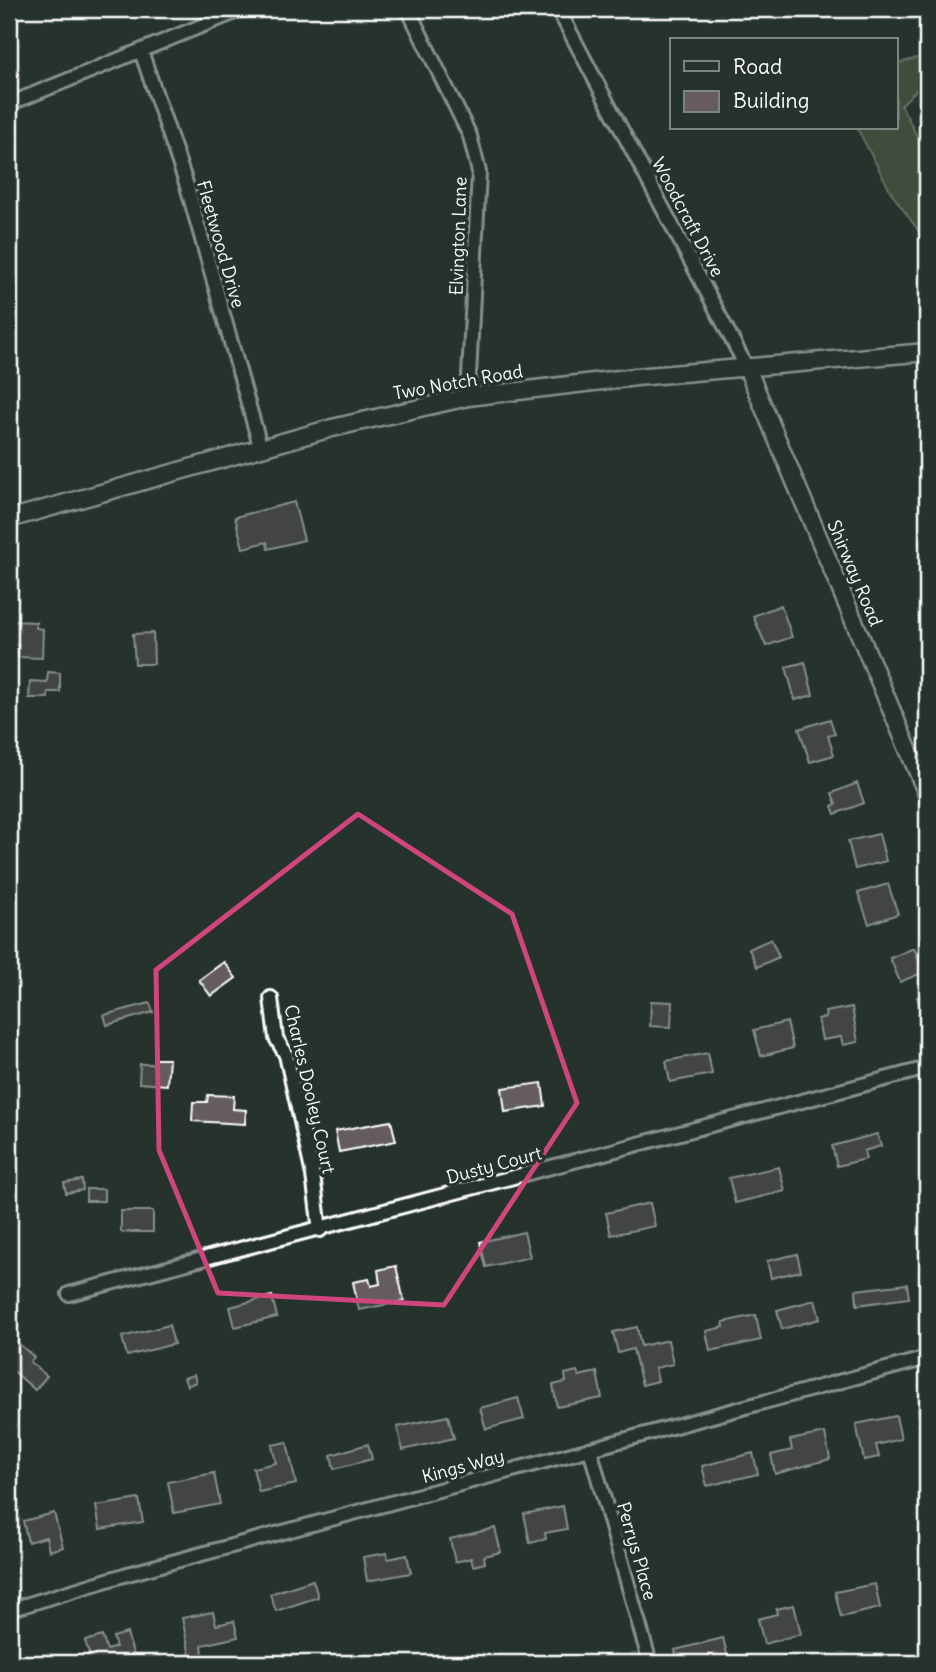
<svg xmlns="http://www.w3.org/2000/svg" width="936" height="1672" font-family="Delius,sans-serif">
<rect width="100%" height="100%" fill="#26332d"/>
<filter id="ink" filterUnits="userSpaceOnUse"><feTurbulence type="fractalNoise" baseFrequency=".0143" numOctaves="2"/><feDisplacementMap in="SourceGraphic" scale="14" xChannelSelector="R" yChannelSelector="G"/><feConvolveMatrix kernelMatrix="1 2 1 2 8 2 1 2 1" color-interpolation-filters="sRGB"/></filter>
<g filter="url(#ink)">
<path fill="#5e6e50" stroke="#aeb6a8" stroke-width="2" d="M927,55V80L901,105L927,155V232L923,237L892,194L857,128H896V64Z"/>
<g fill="#655b60" stroke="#fff" stroke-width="2">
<path d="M294,502L304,540L268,549L267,542L243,548L235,517Z"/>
<path d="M781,605L792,637L766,646L753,616Z"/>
<path d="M11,621L36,622V628L43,629L42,658L18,657V645L9,644Z"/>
<path d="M153,633L154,664H135L133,634Z"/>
<path d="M805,662L813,695L795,700L786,667Z"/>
<path d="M48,672L60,673V692H48V698H29L30,681L47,682Z"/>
<path d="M830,719L835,734L828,736L834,755L810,762L799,729Z"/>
<path d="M857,783L864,803L835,814L832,806L836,804L832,793Z"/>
<path d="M879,834L886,861L855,869L848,841Z"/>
<path d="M888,884L898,914L869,924L858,893Z"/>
<path d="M771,939L779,957L757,967L749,949Z"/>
<path d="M914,948L924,972L900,982L890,958Z"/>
<path d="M224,962L236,978L211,996L199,980Z"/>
<path d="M927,993V1029L917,997Z"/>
<path d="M651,1001L672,1002L671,1027L650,1026Z"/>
<path d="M150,1003L153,1012L107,1025L104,1015Z"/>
<path d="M852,1007L858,1042L843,1045L841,1037L822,1040L818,1019L826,1017L825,1012Z"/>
<path d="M787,1022L793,1048L761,1056L754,1030Z"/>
<path d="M708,1053L712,1074L670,1082L666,1061Z"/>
<path d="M154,1059H169L167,1085L139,1083L140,1064H154Z"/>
<path d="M542,1083L545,1106L505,1112L502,1088Z"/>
<path d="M208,1095L234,1096L233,1109L246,1110L245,1124L192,1121L193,1102H207Z"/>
<path d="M391,1121L396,1141L339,1152L335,1131Z"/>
<path d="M877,1134L881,1146L864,1151L866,1159L837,1166L832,1146Z"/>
<path d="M779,1167L785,1191L735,1203L729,1178Z"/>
<path d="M82,1180L83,1190L66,1193L64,1183Z"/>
<rect x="86" y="1189" width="18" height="12"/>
<path d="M650,1203L655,1226L611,1235L606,1213Z"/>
<rect x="121" y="1211" width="32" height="21"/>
<path d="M524,1232L530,1257L486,1267L480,1242Z"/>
<path d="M797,1254L801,1271L771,1278L767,1261Z"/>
<path d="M396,1266L404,1301L359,1310L353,1282L369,1279L371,1286L380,1284L378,1270Z"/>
<path d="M907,1284L909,1298L857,1305L856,1290Z"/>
<path d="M272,1296L277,1317L235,1327L230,1307Z"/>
<path d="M815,1300L820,1319L782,1329L777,1310Z"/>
<path d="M756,1315L761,1340L710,1351L706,1331L724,1327L723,1322Z"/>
<path d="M169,1325L174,1344L127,1356L122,1337Z"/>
<path d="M637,1327L641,1346L668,1340L673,1364L655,1368L658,1381L642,1385L633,1349L618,1353L613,1332Z"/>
<path d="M9,1335L34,1357L30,1362L47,1376L35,1390L9,1367Z"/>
<path d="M577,1371L579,1376L597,1372L602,1398L557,1407L553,1385L566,1382L565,1374Z"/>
<path d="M194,1375L196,1382L187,1386L184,1378Z"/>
<path d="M518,1398L524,1419L486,1429L480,1408Z"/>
<path d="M927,1407V1437L925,1438L918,1409Z"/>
<path d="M448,1416L454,1438L403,1450L397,1427Z"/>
<path d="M896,1416L901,1439L876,1445L879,1457L864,1460L856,1424Z"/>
<path d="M825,1433L830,1459L775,1474L771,1455L792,1450L790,1440Z"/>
<path d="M287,1442L296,1484L259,1492L253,1468L276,1463L272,1445Z"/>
<path d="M368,1444L372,1459L334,1469L331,1455Z"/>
<path d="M753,1453L758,1474L707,1486L702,1466Z"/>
<path d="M214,1473L220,1504L174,1513L168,1482Z"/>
<path d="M139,1499L143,1522L100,1529L96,1506Z"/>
<path d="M563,1506L567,1529L545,1533L546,1539L530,1543L524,1514Z"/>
<path d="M54,1513L63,1547L49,1551L46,1537L28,1542L23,1521Z"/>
<path d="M495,1528L501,1552L484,1556L485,1563L473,1566L471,1558L455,1562L450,1539Z"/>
<path d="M387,1553L388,1559L407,1555L411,1573L367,1581L363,1557Z"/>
<path d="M313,1580L318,1597L276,1611L270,1594Z"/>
<path d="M875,1584L880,1608L841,1617L835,1592Z"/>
<path d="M794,1605L801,1634L764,1644L758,1619L777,1614L776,1609Z"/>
<path d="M213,1612L216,1625L234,1621L238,1637L202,1645L203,1653L190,1656L182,1618Z"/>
<path d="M127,1633L135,1660L122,1663H92L85,1641L102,1636L107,1650L116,1647L113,1637Z"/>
<path d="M723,1638L729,1662L678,1663L675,1650Z"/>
<path d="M47,1654L50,1663H23Z"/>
</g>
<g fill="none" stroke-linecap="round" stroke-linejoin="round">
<g stroke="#fff" stroke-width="18">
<g id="minor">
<path d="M408,9L470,136L479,172L468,397"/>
<path d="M558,9L747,368"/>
<path d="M141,51L187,186L261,449"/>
<path d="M9,104L243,9"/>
<path d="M271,998L276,1038L286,1055L313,1175L320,1230"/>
<path d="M69,1294L927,1068"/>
<path d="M590,1449L650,1663"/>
<path d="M9,1610L124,1575L927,1358"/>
<path d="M921,1663L927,1662"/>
</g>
</g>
<g stroke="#fff" stroke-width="21">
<g id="tertiary">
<path d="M747,368L927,794"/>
<path d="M9,519L332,428L468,397L636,377L927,352"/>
</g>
</g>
<use href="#minor" stroke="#26332d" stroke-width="12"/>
<use href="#tertiary" stroke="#26332d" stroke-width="16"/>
</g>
</g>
<path d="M0 0H936V1672H0ZM358,814L512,914L577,1103L444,1305L218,1293L159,1150L156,970Z" fill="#26332d" fill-opacity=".55" fill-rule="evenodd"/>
<path fill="none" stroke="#ce467c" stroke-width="5" stroke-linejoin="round" d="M358,814L512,914L577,1103L444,1305L218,1293L159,1150L156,970Z"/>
<g text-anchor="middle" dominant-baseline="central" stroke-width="7" stroke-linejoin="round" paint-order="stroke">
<g font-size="18" fill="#fff" stroke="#26332d">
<text transform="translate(688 217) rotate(62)">Woodcraft Drive</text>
<text transform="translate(458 236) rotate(-88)">Elvington Lane</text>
<text transform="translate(221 244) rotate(74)">Fleetwood Drive</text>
<text transform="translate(458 382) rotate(-10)">Two Notch Road</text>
<text transform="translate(855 573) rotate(67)">Shirway Road</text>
<text transform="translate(310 1089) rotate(77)">Charles Dooley Court</text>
<text transform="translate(494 1165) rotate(-15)">Dusty Court</text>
<text transform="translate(463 1466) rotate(-15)">Kings Way</text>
<text transform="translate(637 1551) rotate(74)">Perrys Place</text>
</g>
</g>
<rect width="936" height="1672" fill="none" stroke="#26332d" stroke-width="35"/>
<rect x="18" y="18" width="901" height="1637" fill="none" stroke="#fff" stroke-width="2.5" filter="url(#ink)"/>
<rect x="670" y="38" width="228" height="91" fill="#26332d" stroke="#7d8581" stroke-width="2"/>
<rect x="684" y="61" width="35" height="10" fill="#26332d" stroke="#7d8581" stroke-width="2"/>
<text x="733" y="74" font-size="21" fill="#ffffff">Road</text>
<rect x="684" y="91" width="35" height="21" fill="#655b60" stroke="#7d8581" stroke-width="2"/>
<text x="733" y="108" font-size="21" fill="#ffffff">Building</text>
</svg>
